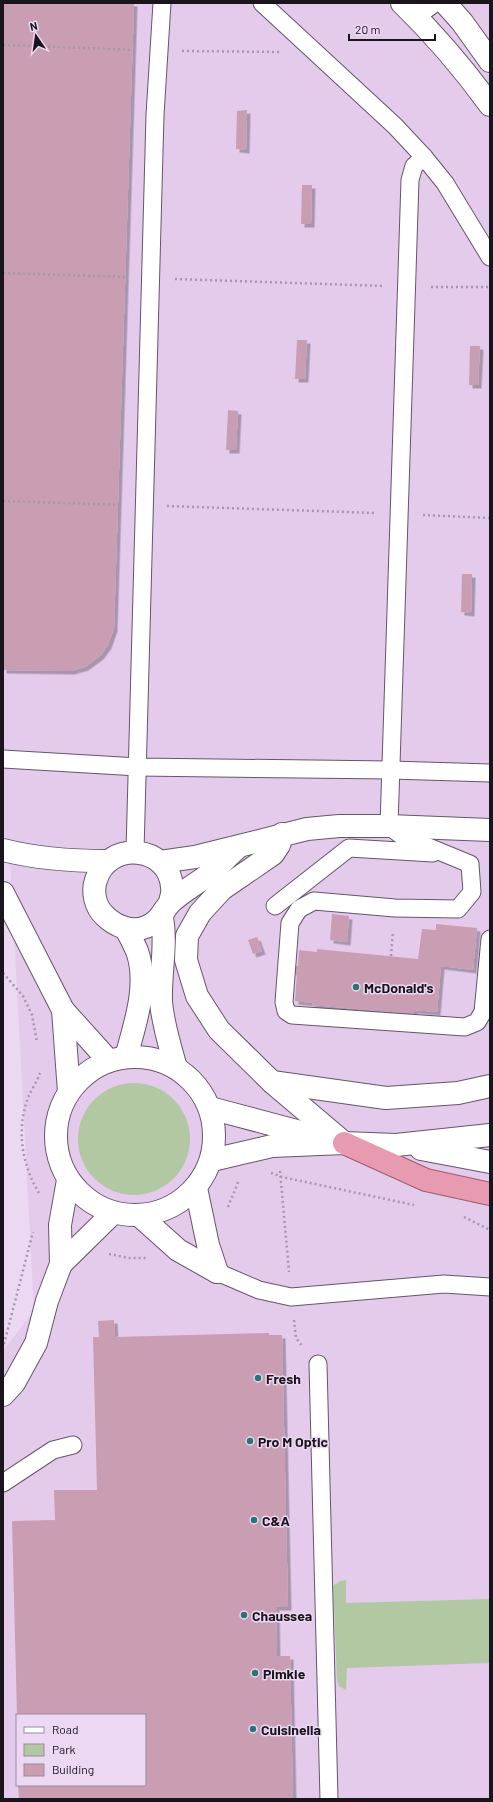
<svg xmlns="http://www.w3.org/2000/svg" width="493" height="1802" font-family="Barlow,sans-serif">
<defs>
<filter id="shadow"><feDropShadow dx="3.5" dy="3.5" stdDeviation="0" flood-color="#0004"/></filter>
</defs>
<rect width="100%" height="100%" fill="#ecd8f2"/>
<path fill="#e4cbeb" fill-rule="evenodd" d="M3,3H490V1799H3V1351L34,1310L9,840L3,838ZM17,1715H145V1785H17Z"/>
<g fill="#b2c8a3">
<circle cx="134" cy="1139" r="56"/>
<path d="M346,1580V1603L490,1599V1663L347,1668L346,1690L339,1686L337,1680L333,1586L340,1581Z"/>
</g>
<g fill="#c99eb3" filter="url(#shadow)">
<path d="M3,3H134L114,628L108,645L100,656L85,667L71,671L3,670Z"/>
<path d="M247,110L246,150L236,149L237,111Z"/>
<path d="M302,185H312L311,224H301Z"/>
<path d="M297,340H307L305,379H295Z"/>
<path d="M470,346H480L478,385H469Z"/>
<path d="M228,410L238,411L236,450H226Z"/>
<path d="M462,574H472L471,613L461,612Z"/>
<path d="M332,914L349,916L347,942L330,940Z"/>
<path d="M436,924L477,928L473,970L441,966L437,1012L414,1010L413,1014L312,1005L313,1003L295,1001L297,973L292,972V966H298L299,950L317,952V949L418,959L422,929L436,930Z"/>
<path d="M257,937L262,951L253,954L248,940Z"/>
<path d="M114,1320L115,1337L269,1333V1335H282L288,1607H276L277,1656H290L293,1799H19L18,1785H145V1715H17L12,1521L55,1520L54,1490H97L93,1337H99L98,1321Z"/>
</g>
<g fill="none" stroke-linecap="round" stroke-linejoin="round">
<g stroke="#66556b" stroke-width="19">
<g id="service">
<path d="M262,3L395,126L424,157L445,183L490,257"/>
<path d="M416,17L435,3"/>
<path d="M424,157L414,166L410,180L389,826L402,836L470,864L472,892L458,909L395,908L314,901L299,909L290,923L284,1002L286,1011L292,1015L465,1027L477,1022L483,1012L490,939"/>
<path d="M3,759L138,767L391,770L490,773"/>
<path d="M135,851L155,115L162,3"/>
<path d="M275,906L349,848L433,853"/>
<path d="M217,1272L259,1290L291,1297L444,1284L490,1287"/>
<path d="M318,1364L329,1799"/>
<path d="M3,1483L53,1450L73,1445"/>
</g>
</g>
<g stroke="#66556b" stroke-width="24">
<g id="minor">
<path d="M282,834L279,845L273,854L222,889L200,913L187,936L186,960L197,996L219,1030L272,1082L344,1143"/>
<path d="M3,850C38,859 71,861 107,861"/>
<path d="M160,862L195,857L307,829L339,826H389L490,830"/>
<path d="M3,893L63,1010L109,1061"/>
<path d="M170,902C171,898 173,892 172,887C169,845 108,840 96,880C92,892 95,907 105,916C115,926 132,933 146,927C162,920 162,911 171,902C182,892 196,884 208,875C218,867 227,857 237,848"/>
<path d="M162,917C167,945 160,973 161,1002C163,1025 170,1046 176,1068"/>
<path d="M63,1010L69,1092"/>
<path d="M126,1057C135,1024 149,984 137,951C134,944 130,936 126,929"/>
<path d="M272,1082L386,1098L458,1093L490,1086"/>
<path d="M196,1188L208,1245L217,1272"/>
<path d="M140,1216L178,1250L217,1272"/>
<path d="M61,1264L113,1213"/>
<path d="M3,1395L14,1383L36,1343L47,1301L61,1264L60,1225L68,1180"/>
</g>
</g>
<g stroke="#66556b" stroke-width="24">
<g id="tertiary">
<circle cx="135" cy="1136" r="79"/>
<path d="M210,1108L319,1137"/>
<path d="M421,1149L490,1162"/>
<path d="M212,1160L272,1146L344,1143L396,1145L490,1135"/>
</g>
</g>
<g stroke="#66556b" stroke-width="24">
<g id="secondary">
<path d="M402,3C435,35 463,68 490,105"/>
<path d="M445,3L462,22L490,61"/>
</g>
</g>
<g stroke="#9d5b6f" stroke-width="24">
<path id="trunk" d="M344,1143L426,1180L490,1194"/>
</g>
<g stroke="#a697aa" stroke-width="2.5" stroke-dasharray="2 3" stroke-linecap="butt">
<path d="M3,45L137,50"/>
<path d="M182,51L281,52"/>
<path d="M3,273L128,277"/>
<path d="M175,279L384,286"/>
<path d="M431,287H490"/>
<path d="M3,501L122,505"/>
<path d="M167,506L376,513"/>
<path d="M423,515L490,518"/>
<path d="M391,956L393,931"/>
<path d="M3,973L23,996L32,1015L37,1042"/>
<path d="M280,1171L289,1272"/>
<path d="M271,1173L282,1177L414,1205"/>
<path d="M39,1193C22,1165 16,1130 28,1098C31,1090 37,1082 40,1073"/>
<path d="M228,1207L239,1180"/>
<path d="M464,1217L490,1230"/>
<path d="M109,1254L129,1258H147"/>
<path d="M294,1320L296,1338L303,1347"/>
<path d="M4,1344L33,1232"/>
</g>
<use href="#service" stroke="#fff" stroke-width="17"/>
<use href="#minor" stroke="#fff" stroke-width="22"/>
<use href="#tertiary" stroke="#fff" stroke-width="22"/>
<use href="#secondary" stroke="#fff" stroke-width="22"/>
<use href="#trunk" stroke="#e89ab0" stroke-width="22"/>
</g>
<g fill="#2a7476" stroke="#ecd8f2" stroke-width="1.5">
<circle cx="356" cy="987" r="4"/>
<circle cx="258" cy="1378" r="4"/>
<circle cx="250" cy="1441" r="4"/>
<circle cx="254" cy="1520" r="4"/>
<circle cx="244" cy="1615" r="4"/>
<circle cx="255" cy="1673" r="4"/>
<circle cx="253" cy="1729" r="4"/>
</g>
<g text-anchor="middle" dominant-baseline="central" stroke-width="3" stroke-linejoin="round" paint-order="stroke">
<g font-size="14" font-weight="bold" fill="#1a141c" stroke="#ecd8f2" text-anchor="start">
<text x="364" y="987">McDonald's</text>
<text x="266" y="1378">Fresh</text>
<text x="258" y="1441">Pro M Optic</text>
<text x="262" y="1520">C&amp;A</text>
<text x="252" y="1615">Chaussea</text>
<text x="263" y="1673">Pimkie</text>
<text x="261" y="1729">Cuisinella</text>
</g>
</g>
<rect width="493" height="1802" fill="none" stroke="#1a141c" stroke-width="8"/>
<rect x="16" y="1714" width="130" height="72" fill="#ecd8f2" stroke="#988a9c"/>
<rect x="24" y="1727" width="20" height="6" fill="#ffffff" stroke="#988a9c"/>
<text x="52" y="1734" font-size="12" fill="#1a141c">Road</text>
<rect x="24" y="1744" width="20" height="12" fill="#b2c8a3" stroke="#988a9c"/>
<text x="52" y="1754" font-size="12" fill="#1a141c">Park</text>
<rect x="24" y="1764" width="20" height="12" fill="#c99eb3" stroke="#988a9c"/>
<text x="52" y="1774" font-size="12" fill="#1a141c">Building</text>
<g transform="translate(36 36) rotate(347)" stroke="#ecd8f2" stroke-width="3" paint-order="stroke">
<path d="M0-3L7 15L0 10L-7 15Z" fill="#1a141c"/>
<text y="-6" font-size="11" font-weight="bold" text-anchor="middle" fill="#1a141c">N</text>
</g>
<path d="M349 34v6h86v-6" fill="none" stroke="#1a141c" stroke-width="2"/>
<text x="355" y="34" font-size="12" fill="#1a141c" stroke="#ecd8f2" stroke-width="3" paint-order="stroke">20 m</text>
</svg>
